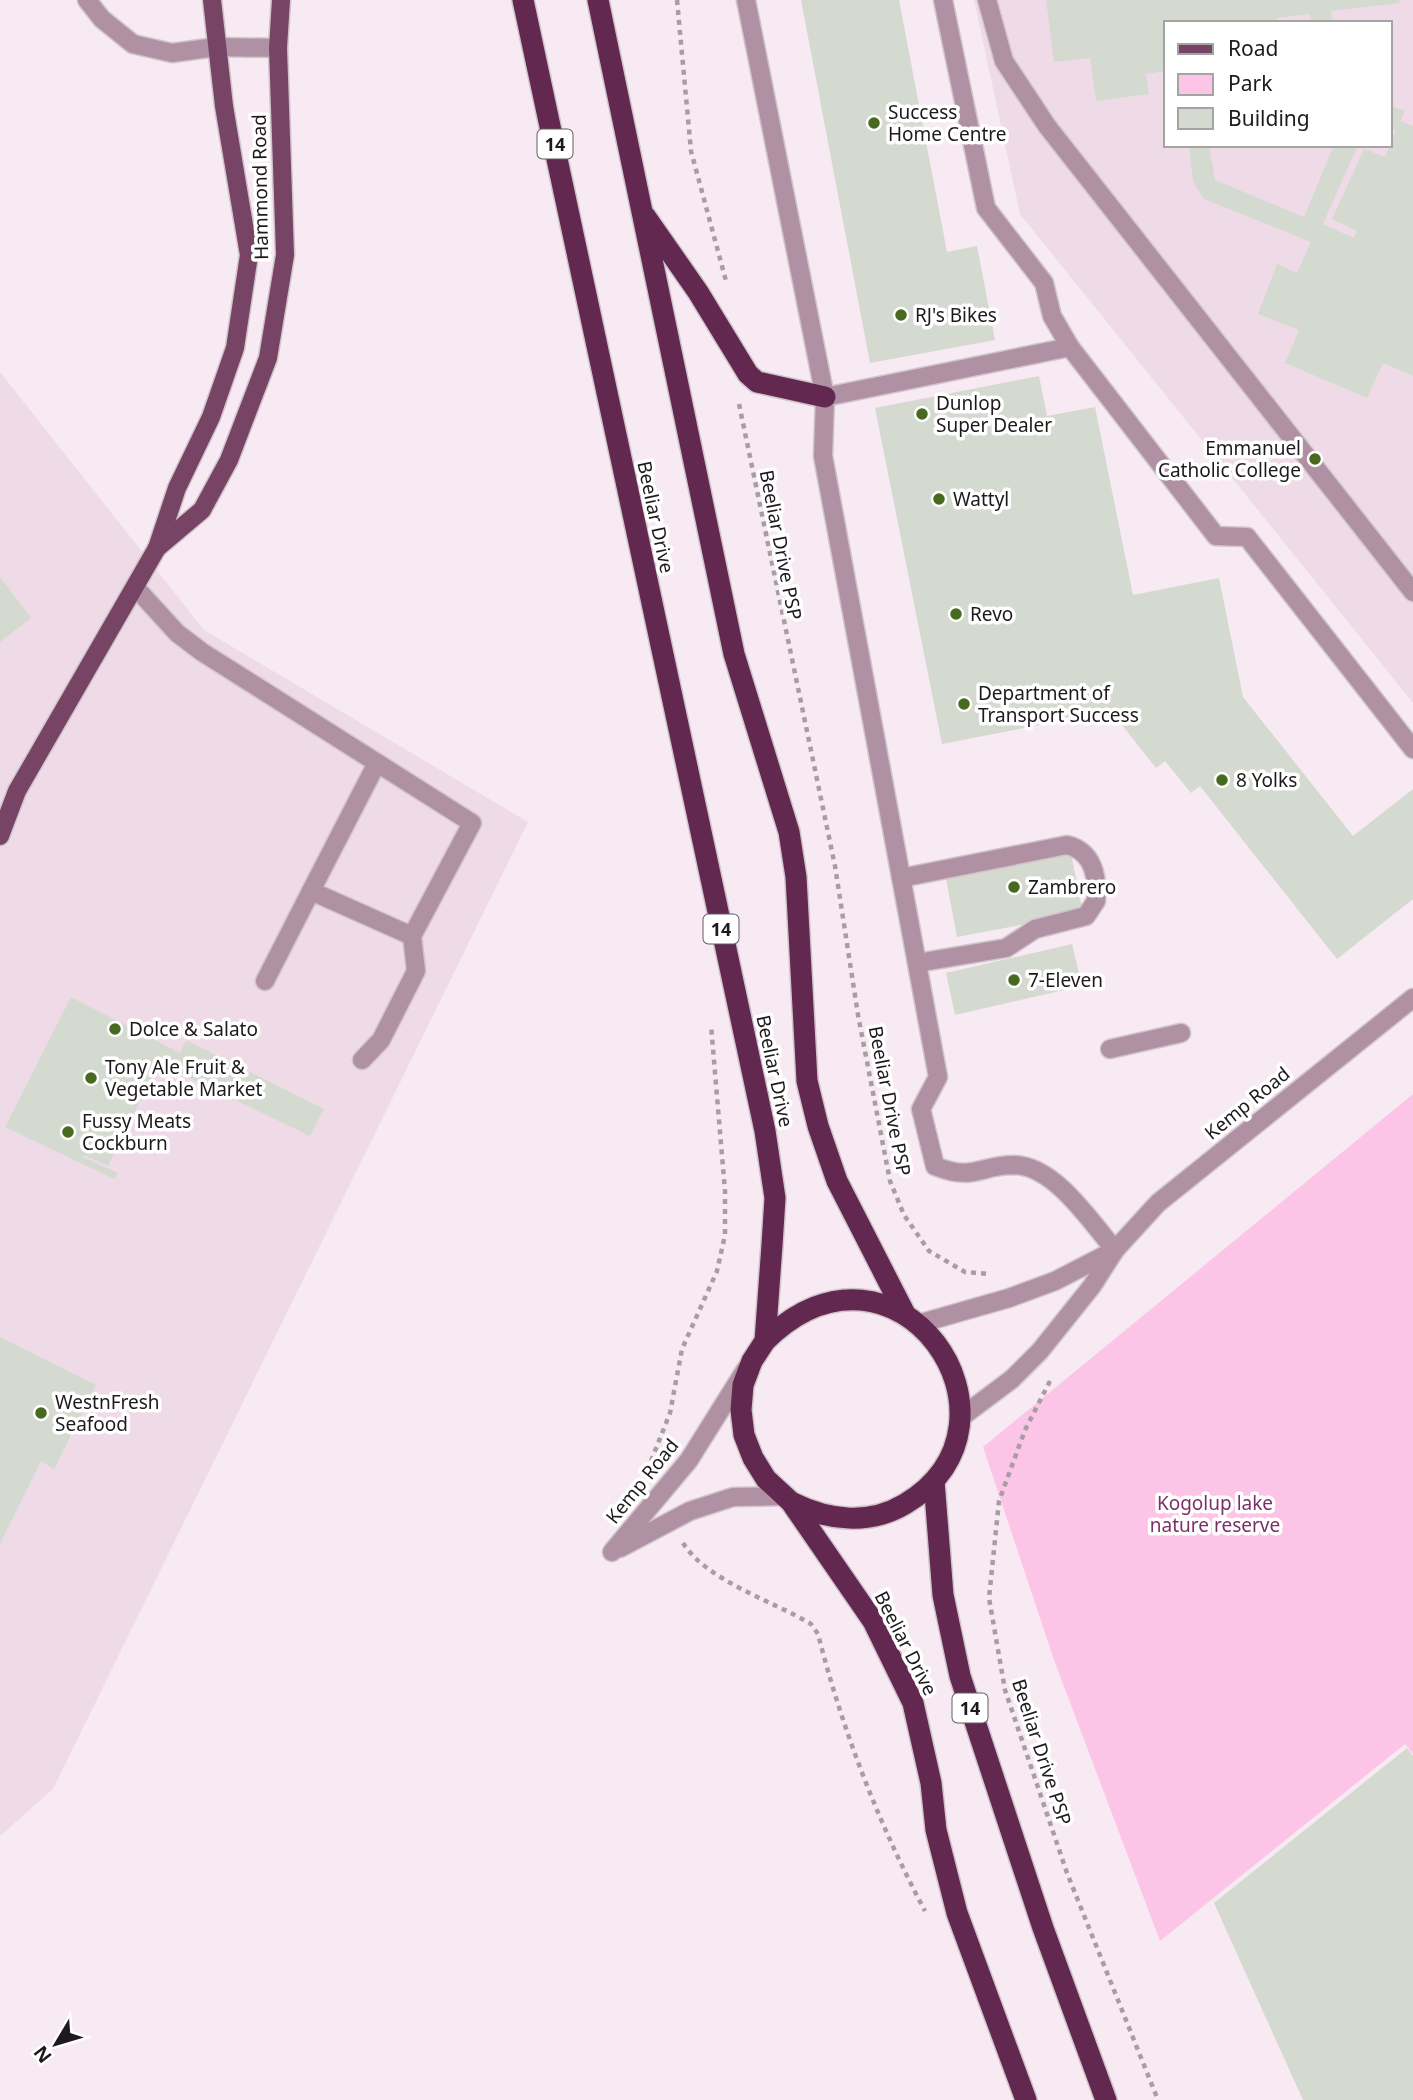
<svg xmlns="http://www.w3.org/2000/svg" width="1413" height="2100" font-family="'Noto Sans',sans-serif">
<rect width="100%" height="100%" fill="#f7eaf2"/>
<g fill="#efdbe7" fill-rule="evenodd">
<path d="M974,0H1413V703L1020,214ZM1166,23H1390V145H1166Z"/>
<path d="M0,372L204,630L528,822L53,1789L0,1836Z"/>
</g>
<path fill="#fcc5e7" d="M1413,1094V1754L1405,1744L1160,1941L1054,1660L983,1447Z"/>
<g fill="#d4dacf">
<path d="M801,0H899L947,252L977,246L995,340L870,363Z"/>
<path d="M1046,0H1399L1400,3L1331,11L1332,23H1311L1310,14L1277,18L1278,23H1166V71L1146,74L1149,94L1096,101L1090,58L1054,62Z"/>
<path d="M1390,105L1405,111L1400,121L1413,126V376L1383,363L1367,398L1285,363L1299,330L1258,314L1277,264L1297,273L1311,242L1204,199L1193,182L1189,145H1209L1215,180L1304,217L1334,145H1358L1323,224L1354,238L1357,231L1332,219L1364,149L1385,157L1396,130L1390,128Z"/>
<path d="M1039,376L1047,416L1095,407L1133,595L1219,578L1243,697L1353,836L1413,789V899L1337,959L1200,786L1191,793L1165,761L1156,768L1111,711L942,744L875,408Z"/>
<path d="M0,577L31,618L0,642Z"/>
<path d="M1071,854L1083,913L957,937L946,879Z"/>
<path d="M1072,944L1082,986L955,1015L946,973Z"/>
<path d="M71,997L180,1053L186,1040L324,1109L310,1136L159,1063L108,1166L84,1155L83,1157L118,1173L114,1179L5,1127Z"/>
<path d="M0,1337L96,1385L54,1469L41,1461L0,1544Z"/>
<path d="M1407,1748L1413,1756V2100H1303L1214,1903Z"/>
</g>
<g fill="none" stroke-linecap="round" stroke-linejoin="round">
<g stroke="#d0c4cb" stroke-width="21">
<g id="minor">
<path d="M87,0L102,19L133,44L172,53L216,47L278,48"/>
<path d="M746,0L825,397L823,456L938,1077L921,1109L935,1166C974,1182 979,1165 1014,1165C1055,1166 1090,1221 1115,1250"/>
<path d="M987,0L1004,61L1047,126L1413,592"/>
<path d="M1070,347L1216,536L1247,537L1413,749"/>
<path d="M825,397L1070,347L1052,316L1044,283L986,208L943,0"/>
<path d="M135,587L177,633L202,652L472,823L412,936L416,971L381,1040L362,1060"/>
<path d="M377,763L311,891L412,936"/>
<path d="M901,878L1067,845C1093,851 1098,877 1096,901L1086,916L1035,929L1006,948L917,963"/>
<path d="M265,981L311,891"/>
<path d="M1110,1049L1181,1033"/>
<path d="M918,1324L1009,1298L1055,1281L1115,1250"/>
<path d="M960,1418L1012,1379L1040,1351L1092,1286L1115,1250L1158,1203L1413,998"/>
<path d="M620,1548L690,1511L733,1497L784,1496"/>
<path d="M612,1552L689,1460L746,1369"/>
</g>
</g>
<g stroke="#d0c4cb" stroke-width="21">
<g id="major">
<path d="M157,548L202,510L229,460L268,358L285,255L278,48L281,0"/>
<path d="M0,836L17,791L157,548L177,488L211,417L235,348L249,255L224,106L212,0"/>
</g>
</g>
<g stroke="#d0c4cb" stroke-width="24">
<g id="highway">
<path d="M523,0L765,1131L775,1198L772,1245L765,1341L752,1361L743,1385L741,1410L744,1435L753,1458L766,1479L791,1502L873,1621L913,1703L931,1783L936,1830L957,1913L1026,2100"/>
<path d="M598,0L734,654L789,832L796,877L807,1081L818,1126L837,1181L905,1314"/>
<path d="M645,216L698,292L748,374L757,382L825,397"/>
<path d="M765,1341C896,1211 1042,1422 905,1504C870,1525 829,1521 793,1503"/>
<path d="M934,1481L943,1595L960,1676L1043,1928L1106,2100"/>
</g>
</g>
<g stroke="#a79da3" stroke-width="4.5" stroke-dasharray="5 5" stroke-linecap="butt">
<path d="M677,0L691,151L726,281"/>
<path d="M739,404L835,866L858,1015L890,1181L904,1215L929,1251L965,1272L990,1274"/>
<path d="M1050,1381L1025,1430L999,1501L989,1598L1005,1690L1067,1873L1158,2100"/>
<path d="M651,1461L670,1413L682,1349L717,1271L725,1235V1191L711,1025"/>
<path d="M683,1543C707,1581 773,1601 811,1624L818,1634C842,1729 879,1825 925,1911"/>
</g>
<use href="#minor" stroke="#b091a4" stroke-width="18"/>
<use href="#major" stroke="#746" stroke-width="18"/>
<use href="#highway" stroke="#622850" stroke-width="21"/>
</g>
<g fill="#486920" stroke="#fff" stroke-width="2.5">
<circle cx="874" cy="123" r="7"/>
<circle cx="901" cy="315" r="7"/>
<circle cx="922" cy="414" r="7"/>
<circle cx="1315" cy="459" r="7"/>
<circle cx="939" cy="499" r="7"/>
<circle cx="956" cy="614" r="7"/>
<circle cx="964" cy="704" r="7"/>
<circle cx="1222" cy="780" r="7"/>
<circle cx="1014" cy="887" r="7"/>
<circle cx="1014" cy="980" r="7"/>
<circle cx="115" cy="1029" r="7"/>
<circle cx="91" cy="1078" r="7"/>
<circle cx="68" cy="1132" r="7"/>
<circle cx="41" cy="1413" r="7"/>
</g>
<g text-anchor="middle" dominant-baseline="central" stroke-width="7" stroke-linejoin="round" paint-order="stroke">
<g fill="#fff" stroke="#615e60" stroke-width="2">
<rect x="537.5" y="129.5" width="35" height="29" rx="5"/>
<rect x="703.5" y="914.5" width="35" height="29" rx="5"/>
<rect x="952.5" y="1693.5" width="35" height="29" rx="5"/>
</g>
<g font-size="18" font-weight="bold" fill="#1d191c">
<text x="555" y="144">14</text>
<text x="721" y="929">14</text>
<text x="970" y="1708">14</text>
</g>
<g font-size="19" fill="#1d191c" stroke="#fff" text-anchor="start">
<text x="888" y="112">Success<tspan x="888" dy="22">Home Centre</tspan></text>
<text x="915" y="315">RJ's Bikes</text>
<text x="936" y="403">Dunlop<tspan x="936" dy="22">Super Dealer</tspan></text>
<text x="1301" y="448" text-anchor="end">Emmanuel<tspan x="1301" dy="22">Catholic College</tspan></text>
<text x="953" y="499">Wattyl</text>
<text x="970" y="614">Revo</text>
<text x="978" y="693">Department of<tspan x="978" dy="22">Transport Success</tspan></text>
<text x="1236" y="780">8 Yolks</text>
<text x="1028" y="887">Zambrero</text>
<text x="1028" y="980">7-Eleven</text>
<text x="129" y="1029">Dolce &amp; Salato</text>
<text x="105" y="1067">Tony Ale Fruit &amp;<tspan x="105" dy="22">Vegetable Market</tspan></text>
<text x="82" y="1121">Fussy Meats<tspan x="82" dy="22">Cockburn</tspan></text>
<text x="55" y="1402">WestnFresh<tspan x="55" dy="22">Seafood</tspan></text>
</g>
<g font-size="19" fill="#1d191c" stroke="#fff">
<text transform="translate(260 187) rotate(-91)">Hammond Road</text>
<text transform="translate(656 517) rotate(78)">Beeliar Drive</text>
<text transform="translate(781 545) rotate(79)">Beeliar Drive PSP</text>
<text transform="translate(775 1071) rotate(78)">Beeliar Drive</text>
<text transform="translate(890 1101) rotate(79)">Beeliar Drive PSP</text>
<text transform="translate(1247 1103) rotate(-39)">Kemp Road</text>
<text transform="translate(642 1481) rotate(-51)">Kemp Road</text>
<text transform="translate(906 1643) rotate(63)">Beeliar Drive</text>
<text transform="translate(1042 1752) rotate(72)">Beeliar Drive PSP</text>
</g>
<g font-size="19" fill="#7e2e66" stroke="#fff">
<text x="1215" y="1503">Kogolup lake<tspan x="1215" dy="22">nature reserve</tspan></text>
</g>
</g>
<rect x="1164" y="21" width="228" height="126" fill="#ffffff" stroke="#a5a3a4" stroke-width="2"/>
<rect x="1178" y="44" width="35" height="10" fill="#774466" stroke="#a5a3a4" stroke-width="2"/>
<text x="1228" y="56" font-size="21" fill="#1d191c">Road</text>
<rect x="1178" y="74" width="35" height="21" fill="#fcc5e7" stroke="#a5a3a4" stroke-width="2"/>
<text x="1228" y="91" font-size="21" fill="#1d191c">Park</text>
<rect x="1178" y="108" width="35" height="21" fill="#d4dacf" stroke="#a5a3a4" stroke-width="2"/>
<text x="1228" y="126" font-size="21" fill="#1d191c">Building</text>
<g transform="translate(56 2044) rotate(232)" stroke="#ffffff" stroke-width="5" paint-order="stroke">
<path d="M0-5L12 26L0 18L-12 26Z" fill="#1d191c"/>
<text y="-10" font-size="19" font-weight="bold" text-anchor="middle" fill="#1d191c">N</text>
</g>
</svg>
